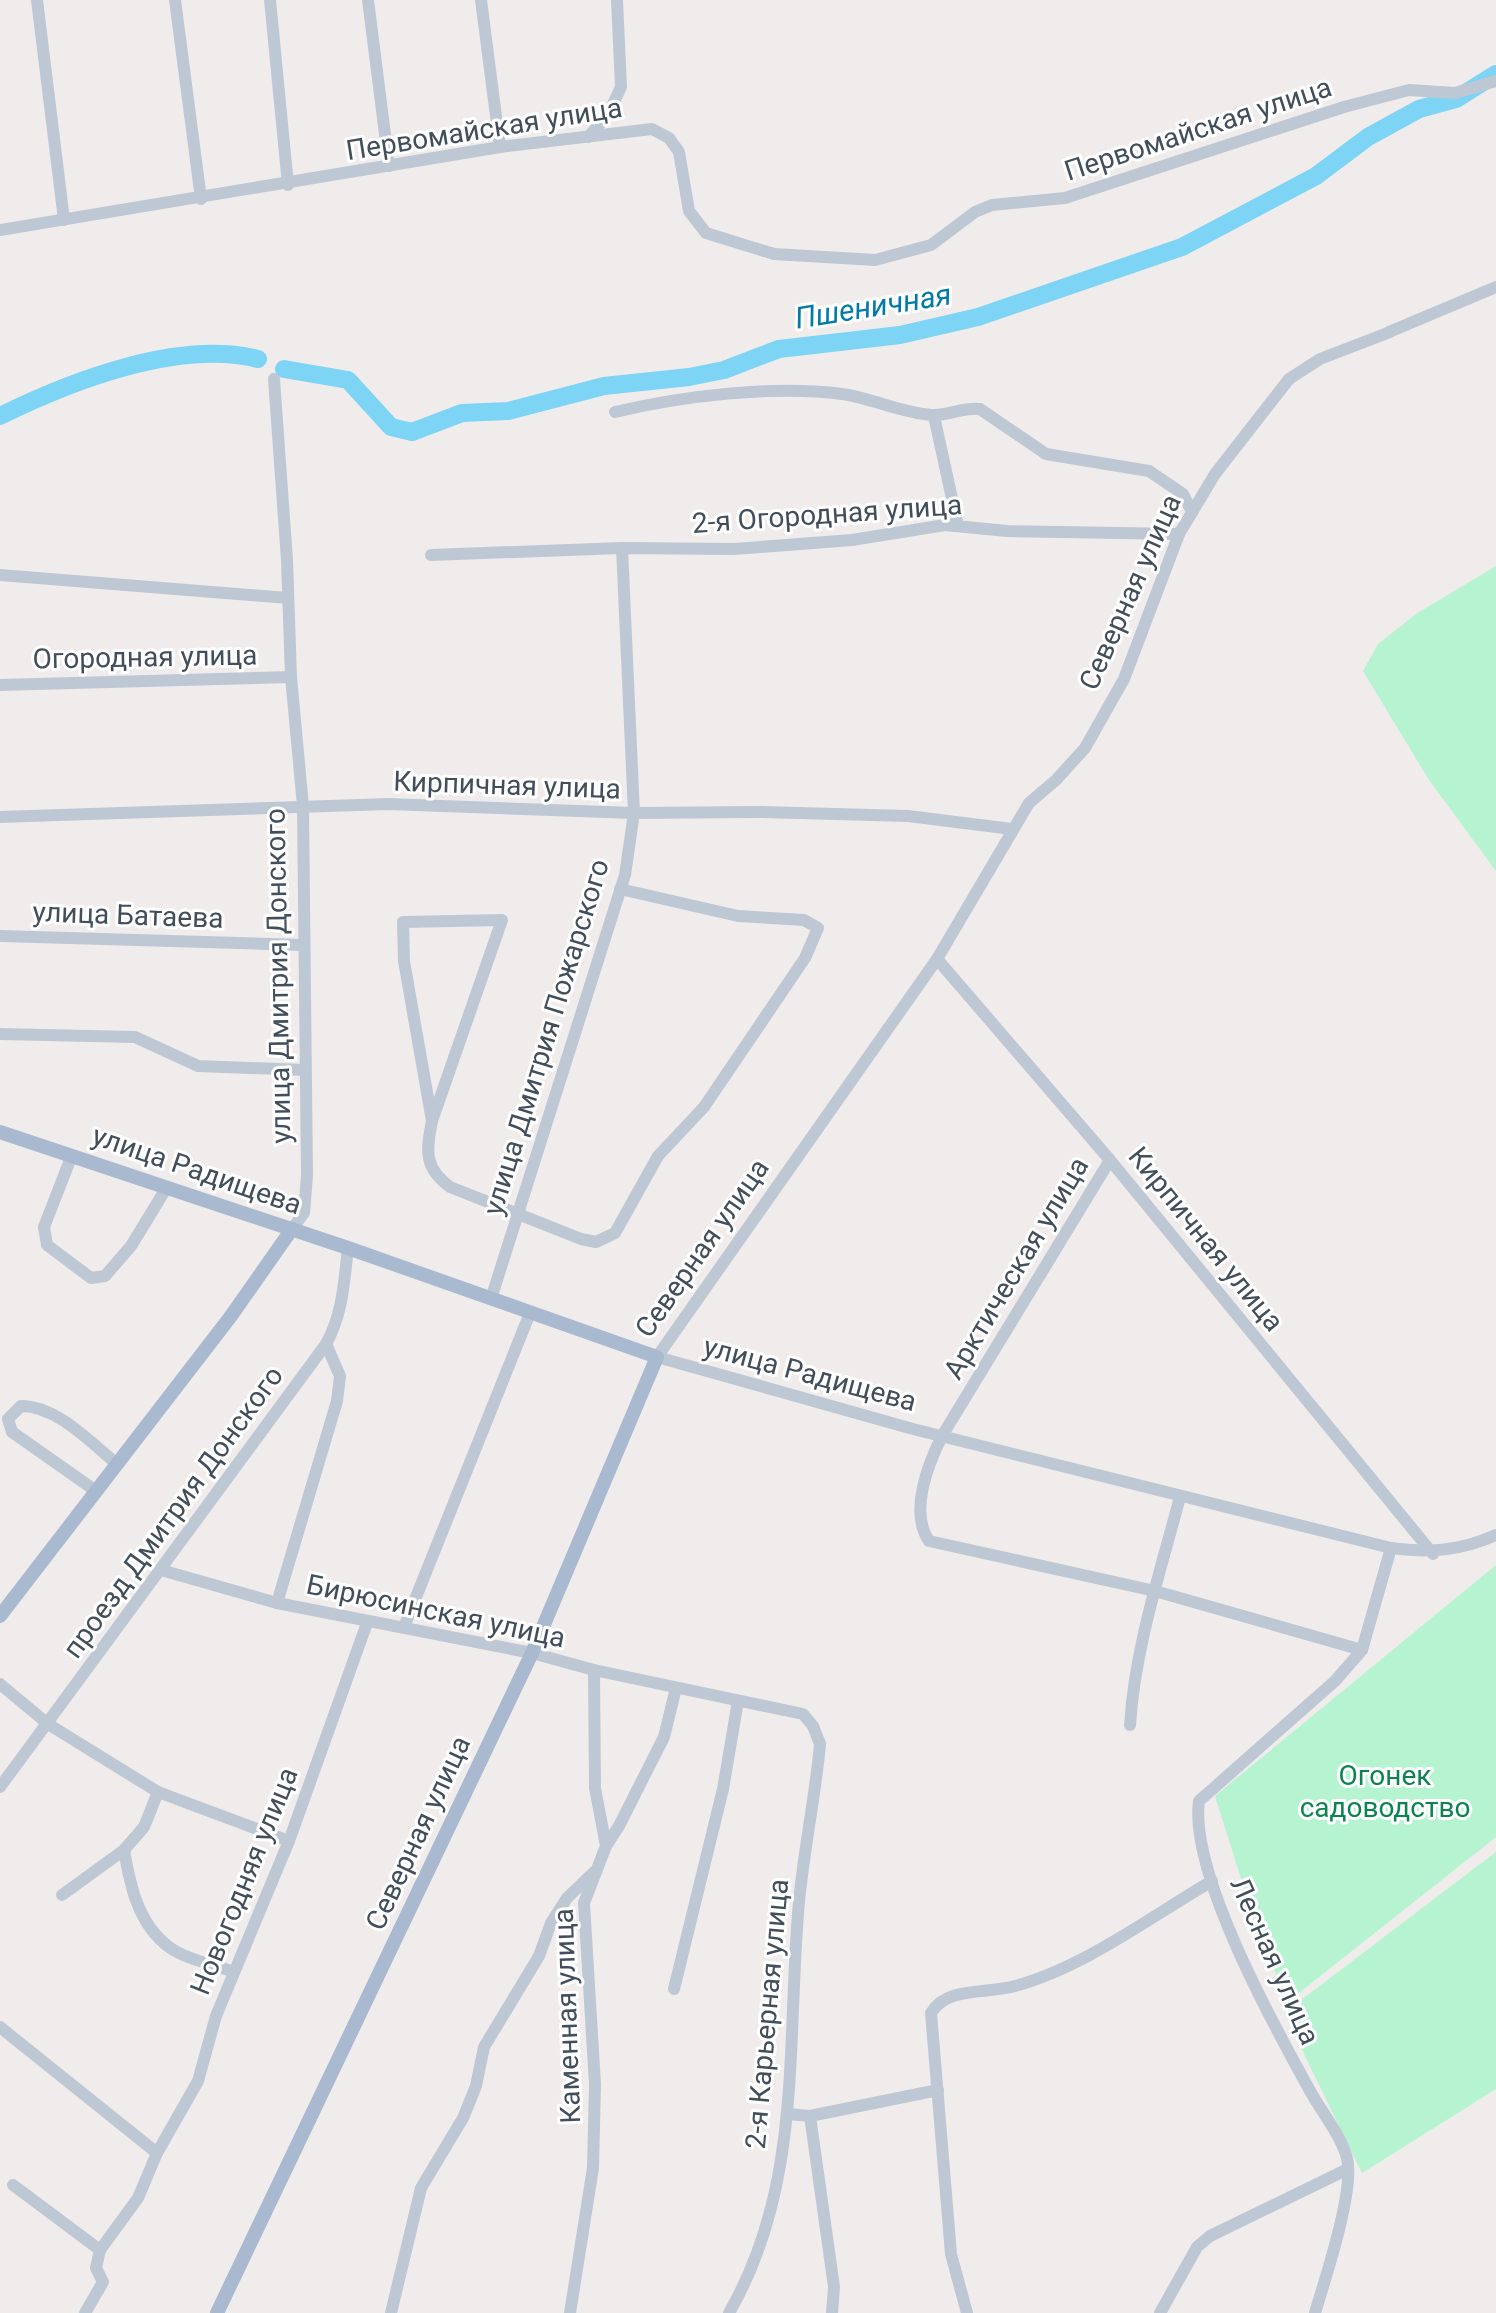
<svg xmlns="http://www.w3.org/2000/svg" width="1496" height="2313" font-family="Roboto,sans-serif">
<rect width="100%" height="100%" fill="#f0ecec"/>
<g fill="#b5f3d1">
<path d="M1496,566V871L1429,780L1363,671L1378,644L1416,614Z"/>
<path d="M1496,1565V1837L1295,1996L1283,1992L1250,1907L1215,1796Z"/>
<path d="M1496,1852V2089L1362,2173L1284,2013Z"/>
</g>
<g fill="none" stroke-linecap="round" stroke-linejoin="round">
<g stroke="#7dd4f4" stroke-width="18">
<path d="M284,369L348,380L391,427L412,432L462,413L508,411L604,386L689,377L724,370L779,349L900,335L978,317L1182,247L1316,176L1368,137L1419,109L1456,99L1496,74"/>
<path d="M0,416C71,381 179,339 258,359"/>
</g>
<g stroke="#bec8d4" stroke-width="12">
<path d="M37,0L64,220"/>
<path d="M175,0L201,199"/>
<path d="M270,0L288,185"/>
<path d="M368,0L389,166"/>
<path d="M481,0L500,147"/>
<path d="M588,137L608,115L621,87L617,0"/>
<path d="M0,230L500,147L652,129L669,138L679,152L689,211L706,233L774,254L875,260L931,245L975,212L992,205L1065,198L1344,107L1409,90L1455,93L1496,81"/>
<path d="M1389,332L1496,287"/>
<path d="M1390,332L1320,359L1289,379L1215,474L1179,534L1124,679L1085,748L1056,780L1029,803L937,959L657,1357L913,1429L1391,1548C1430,1553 1460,1551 1496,1535"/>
<path d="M274,379L287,560L291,677L303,806L307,1176L304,1213L292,1229"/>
<path d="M615,412C683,396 772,385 842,394C872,398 901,413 932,415C948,416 963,407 980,409L1046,454L1149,471L1183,494L1192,512"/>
<path d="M934,416L958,526"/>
<path d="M431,555L622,548L734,549L852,540L945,525L1007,531L1179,534"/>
<path d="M0,575L288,598"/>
<path d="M0,685L291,677"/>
<path d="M0,817L388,804L634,813L760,812L908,816L1012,829"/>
<path d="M502,920L432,1121L404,961L403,922Z"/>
<path d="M0,936L303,945"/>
<path d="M937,959L1110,1160L1433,1554"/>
<path d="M0,1034L135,1037L198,1066L304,1070"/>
<path d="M432,1121C426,1151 424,1168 450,1187L581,1239L596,1242L615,1233L658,1156L704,1107L805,958L818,928L804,920L738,916L620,889"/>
<path d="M72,1155L44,1227L47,1245L91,1278L105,1276L131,1246L167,1187"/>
<path d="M1110,1160L942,1436C928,1464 909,1512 929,1541L1155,1591L1362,1650"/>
<path d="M491,1299L625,875L634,813L622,548"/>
<path d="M326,1344L340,1376L337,1401L277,1603L532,1653L594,1670L803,1714L813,1726L820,1744C815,1801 802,1857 798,1914C787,2052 801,2188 729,2313"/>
<path d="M96,1491L12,1432L8,1419L21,1406C57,1406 90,1442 117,1464"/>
<path d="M161,1570L277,1603"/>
<path d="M404,1627L530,1313"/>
<path d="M594,1670L595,1788L606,1846"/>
<path d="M0,1684L48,1724L158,1792L289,1841"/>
<path d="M1130,1725C1135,1647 1160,1573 1180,1497"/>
<path d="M0,1787L326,1344C343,1313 344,1282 348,1248"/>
<path d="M124,1850C130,1885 138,1924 169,1947C185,1959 215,1965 234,1972"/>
<path d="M62,1895L124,1850L144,1827L158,1792"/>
<path d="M674,1989L723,1789L738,1701"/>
<path d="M0,2027L157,2153"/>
<path d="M788,2114L810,2116L938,2090"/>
<path d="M810,2116L834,2287L832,2313"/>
<path d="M13,2185L100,2250"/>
<path d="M85,2313L103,2282L96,2268L100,2250L138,2198L157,2153L198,2081L216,2016L289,1841L367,1623"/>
<path d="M391,2313L421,2188L463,2118L476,2086L484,2047L539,1956L551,1923L567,1898L594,1872"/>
<path d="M570,2313L593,2168L595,2084L584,1903L606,1846L619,1826L664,1737L676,1688"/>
<path d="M967,2313L951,2254L931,2013C947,1986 988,1994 1015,1986C1083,1968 1152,1916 1212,1881"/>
<path d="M1160,2313L1197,2247L1210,2236L1348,2169"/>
<path d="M1315,2313C1325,2279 1355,2190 1347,2158C1341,2135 1320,2110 1309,2089C1273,2024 1189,1872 1199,1801L1335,1681L1362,1650L1391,1548"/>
</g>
<g stroke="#a9b9cf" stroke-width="14">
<path d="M0,1132L348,1248L657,1357L532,1653L217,2313"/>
<path d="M0,1616L231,1316L292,1229"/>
</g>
</g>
<g text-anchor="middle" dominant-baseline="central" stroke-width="6" stroke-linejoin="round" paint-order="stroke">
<g font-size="28" fill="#434e5b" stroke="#fff">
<text transform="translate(484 129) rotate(-9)">Первомайская улица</text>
<text transform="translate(1198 129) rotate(-18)">Первомайская улица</text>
<text transform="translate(827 514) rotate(-4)">2-я Огородная улица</text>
<text transform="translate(1130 592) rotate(-66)">Северная улица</text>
<text transform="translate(145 657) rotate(-1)">Огородная улица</text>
<text transform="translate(507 785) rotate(2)">Кирпичная улица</text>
<text transform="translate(128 915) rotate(2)">улица Батаева</text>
<text transform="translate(278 976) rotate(-91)">улица Дмитрия Донского</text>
<text transform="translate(546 1037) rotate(-73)">улица Дмитрия Пожарского</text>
<text transform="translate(197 1170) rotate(19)">улица Радищева</text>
<text transform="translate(1206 1239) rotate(51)">Кирпичная улица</text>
<text transform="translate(702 1248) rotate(-55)">Северная улица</text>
<text transform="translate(1016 1268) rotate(-59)">Арктическая улица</text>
<text transform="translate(810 1374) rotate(15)">улица Радищева</text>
<text transform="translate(173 1512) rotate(-54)">проезд Дмитрия Донского</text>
<text transform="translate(436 1611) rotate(12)">Бирюсинская улица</text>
<text transform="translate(418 1833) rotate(-65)">Северная улица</text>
<text transform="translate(244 1881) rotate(-68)">Новогодняя улица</text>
<text transform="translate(1275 1961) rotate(66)">Лесная улица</text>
<text transform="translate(767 2014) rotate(-85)">2-я Карьерная улица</text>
<text transform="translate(567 2016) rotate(-92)">Каменная улица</text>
</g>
<g font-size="28" fill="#0d8350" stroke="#fff">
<text x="1385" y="1775">Огонек<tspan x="1385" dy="32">садоводство</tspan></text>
</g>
<g font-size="30" font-style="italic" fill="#017aa9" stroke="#fff">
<text transform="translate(873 306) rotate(-9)">Пшеничная</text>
</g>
</g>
</svg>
